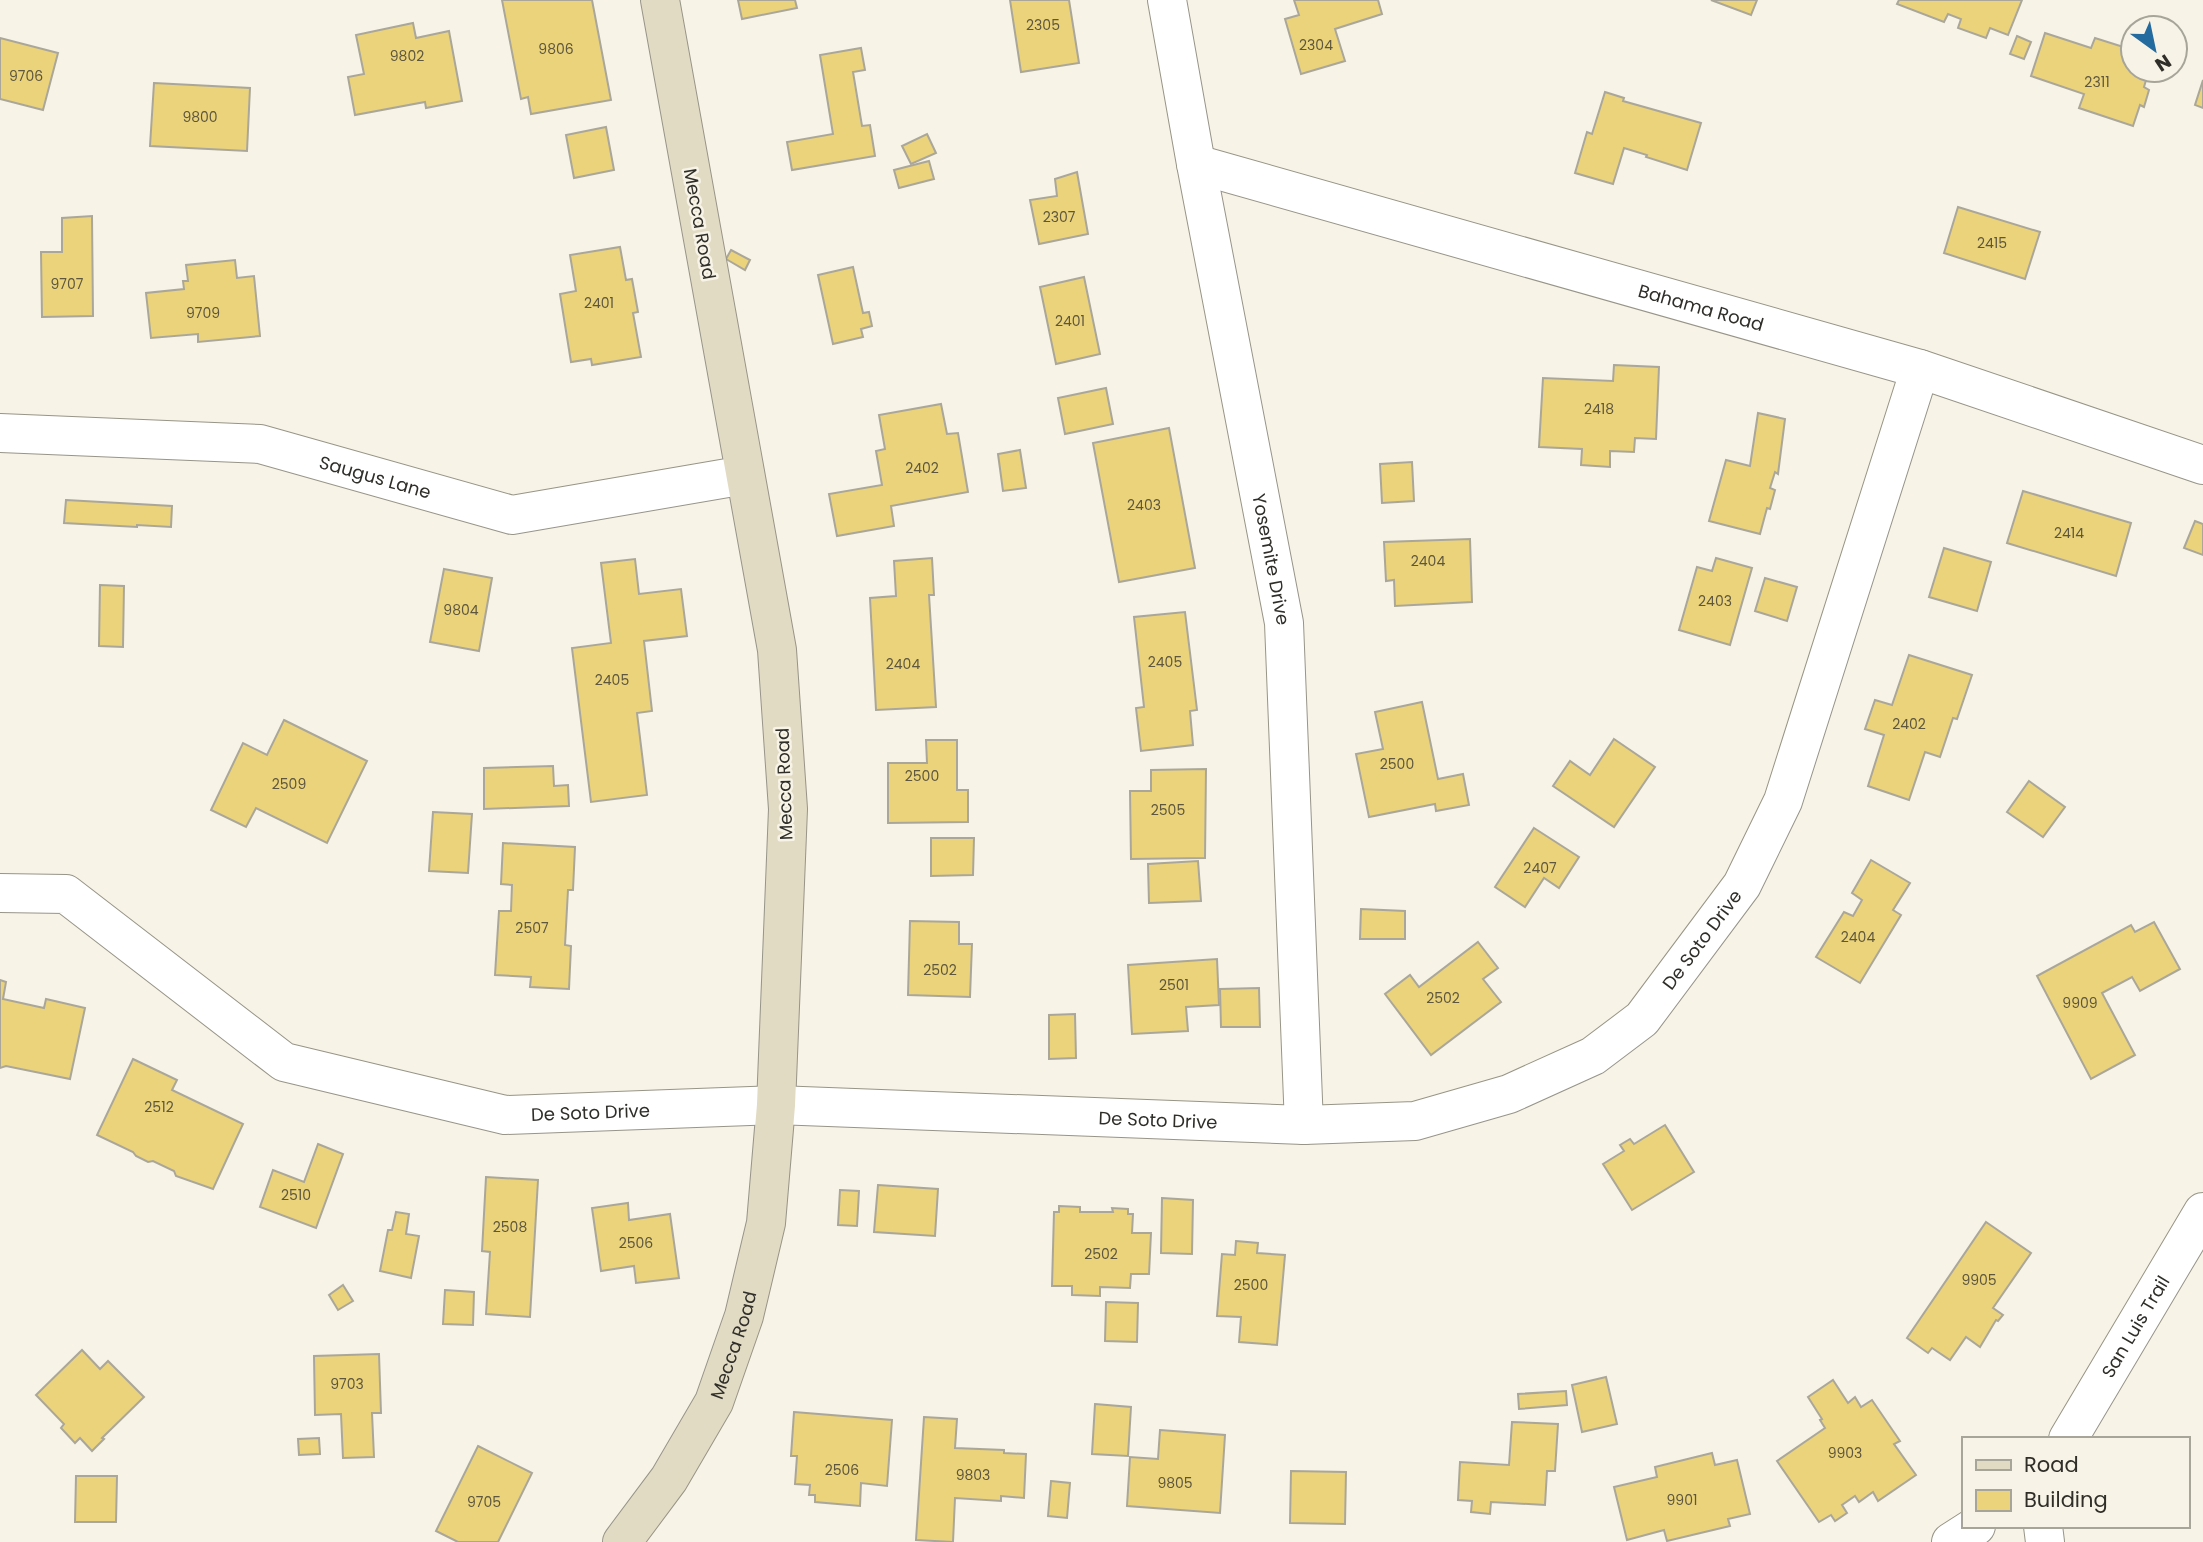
<svg xmlns="http://www.w3.org/2000/svg" width="2203" height="1542" font-family="Poppins,sans-serif">
<rect width="100%" height="100%" fill="#f7f3e6"/>
<g fill="#ebd37b" stroke="#aaa79a" stroke-width="2">
<path d="M502,0H592L611,100L531,114L528,97L521,99Z"/>
<path d="M738,0H795L797,8L742,19Z"/>
<path d="M1010,0H1069L1079,63L1021,72Z"/>
<path d="M1294,0H1378L1382,14L1335,29L1345,61L1301,74L1285,19L1299,15Z"/>
<path d="M1711,0H1757L1751,15Z"/>
<path d="M1899,0H2022L2008,35L1990,28L1986,38L1958,28L1961,19L1948,14L1944,22L1897,4Z"/>
<path d="M413,23L416,38L449,31L462,101L426,108L425,102L355,115L348,77L364,74L356,35Z"/>
<path d="M2045,33L2091,48L2095,38L2133,50V70H2149L2144,87L2149,90L2144,107L2140,105L2133,126L2079,108L2084,94L2031,76Z"/>
<path d="M2017,36L2031,42L2024,59L2010,54Z"/>
<path d="M0,38L58,53L43,110L0,99Z"/>
<path d="M861,48L865,70L853,72L862,126L870,125L875,156L792,170L787,142L833,134L820,55Z"/>
<path d="M2203,80V108L2195,105Z"/>
<path d="M154,83L250,88L247,151L150,146Z"/>
<path d="M1605,92L1624,98L1623,101L1701,123L1687,170L1646,157L1647,155L1624,148L1613,184L1575,173L1587,132L1592,134Z"/>
<path d="M606,127L614,170L574,178L566,135Z"/>
<path d="M927,134L936,153L911,164L902,146Z"/>
<path d="M929,161L934,179L899,188L894,170Z"/>
<path d="M1077,172L1088,234L1039,244L1030,200L1057,196L1055,179Z"/>
<path d="M1958,207L2040,232L2025,279L1944,253Z"/>
<path d="M92,216L93,316L42,317L41,252H62V218Z"/>
<path d="M620,247L626,280L632,279L638,312L633,313L641,357L592,365L591,359L571,362L560,294L576,291L570,255Z"/>
<path d="M731,250L750,260L745,270L726,259Z"/>
<path d="M235,260L237,278L254,276L260,336L198,342V334L151,338L146,293L184,289L183,281H188L186,265Z"/>
<path d="M853,267L863,313L869,312L872,326L861,329L863,337L833,344L818,275Z"/>
<path d="M1084,277L1100,354L1056,364L1040,287Z"/>
<path d="M1614,365L1659,367L1656,439L1635,438L1634,452L1610,451V467L1581,465L1582,449L1539,447L1543,378L1613,381Z"/>
<path d="M1106,388L1113,424L1065,434L1058,398Z"/>
<path d="M941,404L947,434L958,433L968,492L891,506L894,526L837,536L829,494L882,485L876,451L885,449L879,415Z"/>
<path d="M1758,413L1785,419L1778,474L1775,472L1770,488L1775,490L1770,509L1767,508L1760,534L1709,521L1726,460L1750,466Z"/>
<path d="M1169,428L1195,568L1119,582L1093,443Z"/>
<path d="M1020,450L1026,488L1003,491L998,454Z"/>
<path d="M1412,462L1414,501L1382,503L1380,464Z"/>
<path d="M2023,491L2131,523L2116,576L2007,543Z"/>
<path d="M66,500L172,506L171,527L137,525V527L64,523Z"/>
<path d="M2195,521L2203,524V555L2184,548Z"/>
<path d="M1470,539L1472,602L1395,606L1394,580L1386,581L1384,542Z"/>
<path d="M1944,548L1991,562L1977,611L1929,597Z"/>
<path d="M932,558L934,595H929L936,707L876,710L870,598L896,596L894,561Z"/>
<path d="M1716,558L1752,568L1730,645L1679,630L1697,567L1712,571Z"/>
<path d="M635,559L639,594L681,589L687,636L644,641L652,711L637,713L647,795L591,802L572,648L611,643L601,563Z"/>
<path d="M444,569L492,578L479,651L430,642Z"/>
<path d="M1765,578L1797,587L1787,621L1755,611Z"/>
<path d="M100,585L124,586L123,647L99,646Z"/>
<path d="M1185,612L1197,710L1190,711L1193,745L1141,751L1136,708L1144,707L1134,617Z"/>
<path d="M1909,655L1972,675L1957,719L1953,718L1940,757L1925,752L1909,800L1868,786L1884,735L1865,729L1875,700L1892,705Z"/>
<path d="M1422,702L1438,779L1463,774L1469,805L1436,811L1435,804L1369,817L1356,754L1383,749L1375,712Z"/>
<path d="M284,720L367,761L327,843L256,808L246,827L211,810L243,743L267,755Z"/>
<path d="M1614,739L1655,767L1614,827L1553,786L1570,761L1590,775Z"/>
<path d="M926,740H957V790H968V822L888,823V763H927Z"/>
<path d="M553,766L554,786L568,785L569,806L484,809V768Z"/>
<path d="M1206,769L1205,858L1131,859L1130,791H1151V770Z"/>
<path d="M2029,781L2065,807L2043,837L2007,812Z"/>
<path d="M433,812L472,814L468,873L429,871Z"/>
<path d="M1534,828L1579,857L1559,888L1544,878L1525,907L1495,887Z"/>
<path d="M931,838H974L973,875L931,876Z"/>
<path d="M503,843L575,847L573,890H568L565,945L571,946L569,989L530,987L531,977L495,975L499,911H511L512,885L501,884Z"/>
<path d="M1871,860L1910,883L1893,910L1901,915L1860,983L1816,957L1844,912L1853,916L1862,900L1852,893Z"/>
<path d="M1198,861L1201,901L1149,903L1148,864Z"/>
<path d="M1361,909L1405,911V939H1360Z"/>
<path d="M910,921L959,922V944H972L970,997L908,995Z"/>
<path d="M2154,922L2180,969L2140,991L2132,977L2102,993L2135,1055L2091,1079L2037,976L2131,925L2135,932Z"/>
<path d="M1478,942L1498,968L1483,979L1501,1002L1431,1055L1385,994L1410,975L1419,987Z"/>
<path d="M1217,959L1219,1005L1186,1007L1188,1031L1132,1034L1128,965Z"/>
<path d="M0,980L6,982L3,999L44,1008L46,999L85,1008L70,1079L6,1066L0,1068Z"/>
<path d="M1259,988L1260,1027H1221L1220,989Z"/>
<path d="M1075,1014L1076,1058L1049,1059V1015Z"/>
<path d="M133,1059L177,1080L172,1090L243,1124L213,1189L176,1176L174,1171L153,1161L148,1162L136,1156L133,1152L97,1135Z"/>
<path d="M1665,1125L1694,1172L1632,1210L1603,1164L1624,1151L1620,1145L1630,1139L1634,1144Z"/>
<path d="M318,1144L343,1154L316,1228L260,1207L273,1170L304,1182Z"/>
<path d="M486,1177L538,1180L530,1317L486,1314L490,1252L482,1251Z"/>
<path d="M878,1185L938,1189L935,1236L874,1232Z"/>
<path d="M840,1190L859,1191L857,1226L838,1225Z"/>
<path d="M1162,1198L1193,1200L1192,1254L1161,1253Z"/>
<path d="M628,1203L629,1220L670,1214L679,1278L636,1283L634,1266L601,1271L592,1208Z"/>
<path d="M1059,1206L1080,1207V1212H1113L1112,1208L1128,1209V1214H1133L1132,1233H1151L1149,1274H1131L1130,1288L1100,1287V1296L1072,1295V1286H1052L1054,1212H1059Z"/>
<path d="M396,1212L409,1214L406,1234L419,1236L411,1278L380,1271L388,1230H392Z"/>
<path d="M1986,1222L2031,1253L1993,1308L2003,1315L1998,1321L1996,1320L1980,1347L1966,1337L1950,1360L1932,1348L1928,1353L1907,1338Z"/>
<path d="M1236,1241L1258,1243L1257,1253L1285,1255L1277,1345L1239,1342L1241,1317L1217,1316L1222,1254L1235,1255Z"/>
<path d="M343,1285L353,1301L338,1310L329,1295Z"/>
<path d="M445,1290L474,1292L473,1325L443,1324Z"/>
<path d="M1106,1302L1138,1303L1137,1342L1105,1341Z"/>
<path d="M82,1350L100,1369L108,1361L144,1397L102,1438L104,1439L92,1451L80,1438L75,1443L61,1428L64,1424L36,1395Z"/>
<path d="M379,1354L381,1413H372L374,1457L343,1458L341,1414L315,1415L314,1356Z"/>
<path d="M1606,1377L1617,1424L1582,1432L1572,1385Z"/>
<path d="M1833,1380L1848,1403L1855,1397L1861,1407L1872,1400L1900,1441L1894,1444L1916,1475L1878,1501L1873,1492L1859,1502L1855,1496L1842,1505L1847,1513L1835,1521L1831,1515L1819,1522L1777,1461L1825,1428L1820,1420L1822,1419L1808,1397Z"/>
<path d="M1566,1391L1567,1405L1519,1409L1518,1394Z"/>
<path d="M1095,1404L1131,1407L1128,1456L1092,1454Z"/>
<path d="M794,1412L892,1420L887,1486L861,1483L860,1506L815,1502V1495H809L810,1485L795,1484L797,1456H791Z"/>
<path d="M924,1417L957,1419L955,1448L1004,1450V1453L1026,1454L1024,1498L1001,1496V1501L955,1498L953,1542L916,1540Z"/>
<path d="M1512,1422L1558,1424L1555,1471H1547L1545,1505L1491,1502L1490,1514L1471,1512L1472,1501L1458,1500L1460,1462L1509,1465Z"/>
<path d="M1160,1430L1225,1435L1220,1513L1127,1506L1130,1457L1158,1459Z"/>
<path d="M319,1438L320,1454L299,1455L298,1439Z"/>
<path d="M478,1446L532,1473L498,1542H458L436,1531Z"/>
<path d="M1712,1453L1715,1465L1737,1460L1750,1514L1728,1519L1730,1526L1667,1541L1664,1530L1627,1540L1614,1487L1657,1477L1655,1467Z"/>
<path d="M1291,1471L1346,1472L1345,1524L1290,1523Z"/>
<path d="M76,1476H117L116,1522H75Z"/>
<path d="M1051,1481L1070,1483L1067,1518L1048,1516Z"/>
</g>
<g fill="none" stroke-linecap="round" stroke-linejoin="round">
<g stroke="#979488" stroke-width="40">
<g id="street">
<path id="s1" d="M1167,0L1196,164L1284,623L1304,1125"/>
<path id="s2" d="M1196,164L1920,369L2203,465"/>
<path id="s3" d="M0,433L260,444L512,515L745,475"/>
<path id="s4" d="M0,893L66,894L284,1062L505,1115L776,1105L1304,1125L1415,1121L1509,1094L1593,1056L1642,1019L1742,885L1783,801L1920,369"/>
<path id="s5" d="M2068,1439L2203,1212"/>
<path d="M2043,1526L2045,1542"/>
<path d="M1951,1542L1976,1526"/>
</g>
</g>
<g stroke="#979488" stroke-width="40">
<g id="secondary">
<path id="s6" d="M622,1542L669,1479L714,1402L744,1316L766,1223L776,1105L788,809L777,650L660,0"/>
</g>
</g>
<use href="#street" stroke="#fff" stroke-width="38"/>
<use href="#secondary" stroke="#e1dbc4" stroke-width="38"/>
</g>
<g text-anchor="middle" dominant-baseline="central" stroke-width="5" stroke-linejoin="round" paint-order="stroke">
<g font-size="14" fill="#5e573e">
<text x="1043" y="25">2305</text>
<text x="1316" y="45">2304</text>
<text x="556" y="49">9806</text>
<text x="407" y="56">9802</text>
<text x="26" y="76">9706</text>
<text x="2097" y="82">2311</text>
<text x="200" y="117">9800</text>
<text x="1059" y="217">2307</text>
<text x="1992" y="243">2415</text>
<text x="67" y="284">9707</text>
<text x="599" y="303">2401</text>
<text x="203" y="313">9709</text>
<text x="1070" y="321">2401</text>
<text x="1599" y="409">2418</text>
<text x="922" y="468">2402</text>
<text x="1144" y="505">2403</text>
<text x="2069" y="533">2414</text>
<text x="1428" y="561">2404</text>
<text x="1715" y="601">2403</text>
<text x="461" y="610">9804</text>
<text x="1165" y="662">2405</text>
<text x="903" y="664">2404</text>
<text x="612" y="680">2405</text>
<text x="1909" y="724">2402</text>
<text x="1397" y="764">2500</text>
<text x="922" y="776">2500</text>
<text x="289" y="784">2509</text>
<text x="1168" y="810">2505</text>
<text x="1540" y="868">2407</text>
<text x="532" y="928">2507</text>
<text x="1858" y="937">2404</text>
<text x="940" y="970">2502</text>
<text x="1174" y="985">2501</text>
<text x="1443" y="998">2502</text>
<text x="2080" y="1003">9909</text>
<text x="159" y="1107">2512</text>
<text x="296" y="1195">2510</text>
<text x="510" y="1227">2508</text>
<text x="636" y="1243">2506</text>
<text x="1101" y="1254">2502</text>
<text x="1979" y="1280">9905</text>
<text x="1251" y="1285">2500</text>
<text x="347" y="1384">9703</text>
<text x="1845" y="1453">9903</text>
<text x="842" y="1470">2506</text>
<text x="973" y="1475">9803</text>
<text x="1175" y="1483">9805</text>
<text x="1682" y="1500">9901</text>
<text x="484" y="1502">9705</text>
</g>
<g font-size="18" fill="#2f2e29" stroke="#f7f3e6">
<text transform="translate(700 224) rotate(80)">Mecca Road</text>
<text stroke="none"><textPath href="#s2" startOffset="525">Bahama Road</textPath></text>
<text stroke="none"><textPath href="#s3" startOffset="380">Saugus Lane</textPath></text>
<text stroke="none"><textPath href="#s1" startOffset="569">Yosemite Drive</textPath></text>
<text transform="translate(784 784) rotate(-92)">Mecca Road</text>
<text stroke="none"><textPath href="#s4" startOffset="1830">De Soto Drive</textPath></text>
<text stroke="none"><textPath href="#s4" startOffset="654">De Soto Drive</textPath></text>
<text stroke="none"><textPath href="#s4" startOffset="1222">De Soto Drive</textPath></text>
<text stroke="none"><textPath href="#s5" startOffset="131">San Luis Trail</textPath></text>
<text stroke="none"><textPath href="#s6" startOffset="228">Mecca Road</textPath></text>
</g>
</g>
<rect x="1962" y="1437" width="228" height="91" fill="#f7f3e6" stroke="#a7a49a" stroke-width="2"/>
<rect x="1976" y="1460" width="35" height="10" fill="#e1dbc4" stroke="#a7a49a" stroke-width="2"/>
<text x="2024" y="1472" font-size="21" fill="#2f2e29">Road</text>
<rect x="1976" y="1490" width="35" height="21" fill="#ebd37b" stroke="#a7a49a" stroke-width="2"/>
<text x="2024" y="1507" font-size="21" fill="#2f2e29">Building</text>
<g transform="translate(2154 49) rotate(147)"><circle r="33" fill="#f7f3e6" stroke="#a7a49a" stroke-width="2"/>
<path d="M0-5L12 26L0 18L-12 26Z" fill="#246b9f"/>
<text y="-10" font-size="19" font-weight="bold" text-anchor="middle" fill="#2f2e29">N</text>
</g>
</svg>
